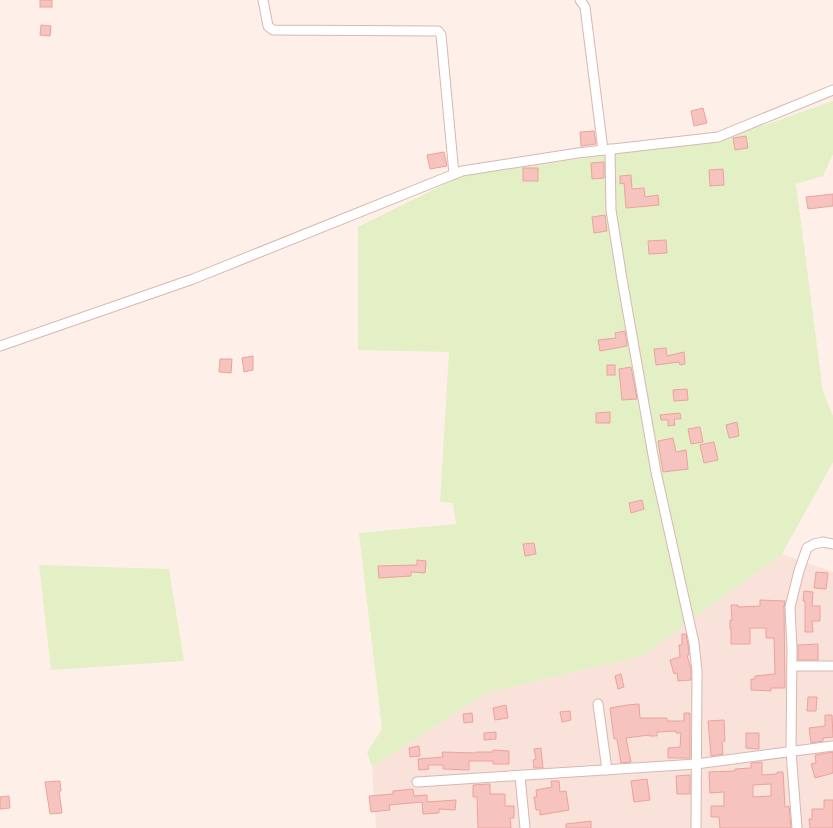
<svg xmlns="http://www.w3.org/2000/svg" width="833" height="828" font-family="'Roboto Condensed',sans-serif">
<rect width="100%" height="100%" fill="#fef0e9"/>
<path fill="#f9e2da" d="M782,554L833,572V828H376L372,767L486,693L642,656Z"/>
<g fill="#e3efc5">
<path d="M833,101V154L823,176L796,184L823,392L833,416V462L782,554L642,656L486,693L372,767L367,752L382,729L359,533L456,524L453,503L440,502L449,352L358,350V227L461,176L605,155L716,142Z"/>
<path d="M39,565L169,569L184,661L51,670Z"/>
</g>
<g fill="#f7c3be" stroke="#eca29c" fill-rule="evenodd">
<rect x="40" y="0" width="12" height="7"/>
<path d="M41,25L51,26L50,36L40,35Z"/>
<path d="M703,108L707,123L694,126L691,111Z"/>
<path d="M594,131L596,144L581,146L580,132Z"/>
<path d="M746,136L748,148L735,150L733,138Z"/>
<path d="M444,152L447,166L430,169L427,155Z"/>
<path d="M604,162V178L592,179L591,163Z"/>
<rect x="523" y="168" width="15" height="13"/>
<path d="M723,169L724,185L710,186L709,170Z"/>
<path d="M631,175L632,189L644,188L645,197L658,195L659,205L626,208L624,183L620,184V176Z"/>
<path d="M833,194V206L808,209L806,197Z"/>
<path d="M605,215L607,231L594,233L592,217Z"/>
<path d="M666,240L667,253L649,254L648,241Z"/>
<path d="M625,331L627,346L600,351L598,340L616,338L615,333Z"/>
<path d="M666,348L667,356L684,352L685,364L680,365L679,362L656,365L654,349Z"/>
<path d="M253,356V370L244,372L242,358Z"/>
<path d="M220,359H232L231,373L219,372Z"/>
<rect x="607" y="365" width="8" height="10"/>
<path d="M631,367L637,399L622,400L619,369Z"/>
<path d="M687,389L688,400L674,401L673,390Z"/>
<path d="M610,412V423H596V413Z"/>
<path d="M680,413L681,419H674L675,425L668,426V420H661L660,415Z"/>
<path d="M737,422L739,436L729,438L726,425Z"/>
<path d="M700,427L703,442L691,444L688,429Z"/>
<path d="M673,438L676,452L686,450L688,469L663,472L658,441Z"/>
<path d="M714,442L718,460L704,463L700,445Z"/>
<path d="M642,500L644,509L631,513L629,503Z"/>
<path d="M534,543L536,554L525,556L523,544Z"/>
<path d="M417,560L426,561L425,573L411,572V576L379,578L378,566L417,565Z"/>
<path d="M816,572L828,573L826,589L814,588Z"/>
<path d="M804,591L813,592L812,606H820V621H812L813,632H805V601H803Z"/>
<path d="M760,600L785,601L784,607L785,688H771V691L751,690V679H755V676L775,674L774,638H766V628H750V644H731V629H730V620L732,621L731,605H738V607L760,606Z"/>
<path d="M682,634H686L688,644L689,655H687L691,669V680L678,681L677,673L674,674L670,660L680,657L679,645H682Z"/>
<path d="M818,644V660H798V645Z"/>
<path d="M621,674L624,687L618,689L615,676Z"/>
<path d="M808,697H817L816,711H807Z"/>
<path d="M639,704L640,718H667V721H684V713H690V758H668V748L680,747L681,733H676V731L657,732V736H649V735L626,738L631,762L621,763L617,739H614L610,708L627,705Z"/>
<path d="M506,705L508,718L495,720L493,708Z"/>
<path d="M570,711L571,720L562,722L560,712Z"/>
<path d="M472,713L473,722L464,723L463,714Z"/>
<path d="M825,715H832L833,737L823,738V741L811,743L809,728L825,726Z"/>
<path d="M724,720L725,741L722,742L723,754L711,756L708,721Z"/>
<path d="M496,732V739L484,740V733Z"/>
<path d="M746,733H759V749L746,748Z"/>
<path d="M419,746L420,756L410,757L409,748Z"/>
<path d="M541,748L543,768H534L533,760L536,759L534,749Z"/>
<path d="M493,750L509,751V764H493V761H469V770L443,769V765H428L429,769L419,770L418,759L443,757L442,752L476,753V752H493Z"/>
<path d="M833,752V773L815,778L811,764L816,763L815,755Z"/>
<path d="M762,762V775L777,774V772H783L785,807L789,806L791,828H720L719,817H711V806H724V792L710,793L709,772L735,771V769L751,768V763ZM771,784V796L753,797V785Z"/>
<path d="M690,775V794H677L676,776Z"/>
<path d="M647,779L650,800L634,802L631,781Z"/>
<path d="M60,781L61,791H59L62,813L50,814L45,782Z"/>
<path d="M551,781H559L560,792L566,791L569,810L540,815V810H536L534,797H537L536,790L552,787Z"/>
<path d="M490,784V794H505V806H514V818H510L511,828H478L477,797H473V785Z"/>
<path d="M413,789L414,796L427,795V802L456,800L455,810L439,809V813L423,814L422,802L389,805L390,810L371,812L369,796L393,794V791Z"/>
<path d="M9,796L10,808L0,809V797Z"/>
<path d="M824,800H833V828H810L809,819H812V809H824Z"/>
<path d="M591,821V828H566V824Z"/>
</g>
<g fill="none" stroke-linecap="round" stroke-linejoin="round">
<g stroke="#d7b7b2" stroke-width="11">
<g id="street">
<path d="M263,0L268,26L273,30L438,31L441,35L454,174"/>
<path d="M580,0L585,7L603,150"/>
<path d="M610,149L611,210L622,279L656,472L694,643L697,671L696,828"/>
<path d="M0,346L193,279L462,171L578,153L718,137L833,90"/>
<path d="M792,666H833"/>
<path d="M598,704L607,770"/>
<path d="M520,776L525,828"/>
<path d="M417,782L696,764L833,746"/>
<path d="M797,828L791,752L792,649L790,607L799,571L807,548L814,544L823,542L833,544"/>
</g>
</g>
<use href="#street" stroke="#fff" stroke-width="9"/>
</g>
</svg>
